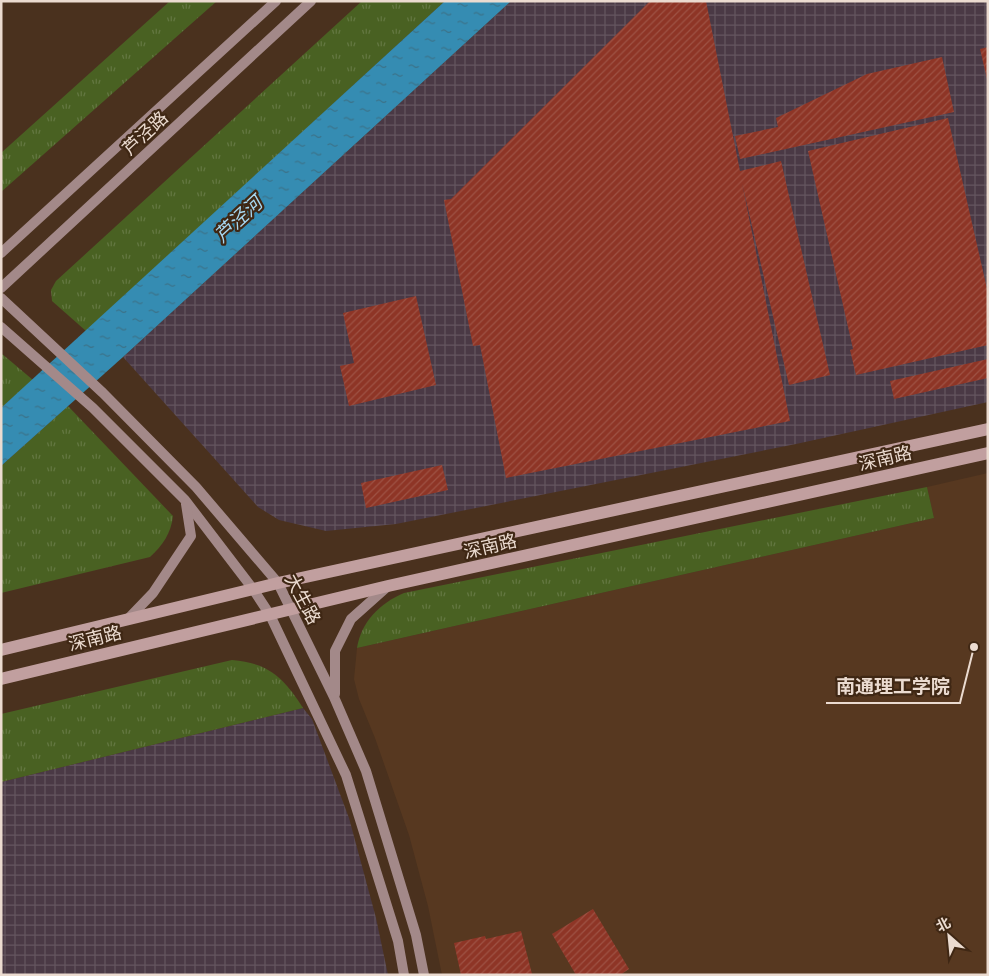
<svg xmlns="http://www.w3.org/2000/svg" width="989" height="976" font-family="Mulish,'Noto Sans SC',sans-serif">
<defs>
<pattern id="industrial-grid" width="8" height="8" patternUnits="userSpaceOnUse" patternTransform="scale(1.25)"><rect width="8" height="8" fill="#4a3945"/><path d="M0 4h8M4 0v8" fill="none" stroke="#64555f"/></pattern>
<pattern id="grass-tufts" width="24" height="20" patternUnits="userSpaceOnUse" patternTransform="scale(1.25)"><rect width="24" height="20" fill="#496122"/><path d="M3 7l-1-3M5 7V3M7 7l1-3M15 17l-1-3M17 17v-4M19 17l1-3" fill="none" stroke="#637741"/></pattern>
<pattern id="water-ripples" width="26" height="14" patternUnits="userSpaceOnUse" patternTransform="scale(1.25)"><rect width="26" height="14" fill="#358cb2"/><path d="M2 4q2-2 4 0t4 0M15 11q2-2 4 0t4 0" fill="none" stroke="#3b7289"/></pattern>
<pattern id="building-hatch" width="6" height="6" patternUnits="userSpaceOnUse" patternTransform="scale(1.25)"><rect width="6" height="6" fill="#8e3526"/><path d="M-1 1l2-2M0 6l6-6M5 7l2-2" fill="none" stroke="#9e5244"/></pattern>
</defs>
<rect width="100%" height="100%" fill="#4a311e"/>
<path fill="#573820" d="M988,473V975H442L428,906L409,835L375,738L359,699L354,679L357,648L934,518L927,487Z"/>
<g fill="url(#industrial-grid)">
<path d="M511,1H988V402L796,444L396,524L326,531L279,520L258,507L123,357Z"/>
<path d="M303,708L312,719L349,818L376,918L388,975H1V782Z"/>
</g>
<g fill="url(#grass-tufts)">
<path d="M170,1H217L1,192V153Z"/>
<path d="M362,1H445L86,331L52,301L51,290L56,281Z"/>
<path d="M1,353L33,380L1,408Z"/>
<path d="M68,406L173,516C171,533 163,545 150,557L1,593V466Z"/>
<path d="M927,487L934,518L357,648C361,622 380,603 404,593Z"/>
<path d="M232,660C269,663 284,678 303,708L1,782V714Z"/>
</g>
<path fill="url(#water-ripples)" d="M445,1H511L123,357L1,466V408Z"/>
<g fill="url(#building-hatch)">
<path d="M650,1H706L740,171L781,161L830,375L789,385L742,183L790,421L506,478L480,345L473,346L444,200L451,199Z"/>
<path d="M988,47V79H987L980,49Z"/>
<path d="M942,57L954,112L740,159L735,136L778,127L776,118L867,74Z"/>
<path d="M948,118L988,293V345L856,375L850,350L853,349L808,151Z"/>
<path d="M416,296L436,385L349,406L340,366L354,363L343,313Z"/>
<path d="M988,359V378L894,399L890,381Z"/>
<path d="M442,465L448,490L366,508L361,483Z"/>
<path d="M593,909L629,969L620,975H576L552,934Z"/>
<path d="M521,931L532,974L461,975L454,943L485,936L486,939Z"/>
</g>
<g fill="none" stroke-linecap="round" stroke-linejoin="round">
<g stroke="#a38989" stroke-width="10">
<path d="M1,253L276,1"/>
<path d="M1,288L311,1"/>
<path d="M1,298L103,393L196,487L278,583L334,697L366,771L416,935L424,975"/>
<path d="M1,327L93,408L185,500L253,589L270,615L346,775L398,941L404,975"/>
<path d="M128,619L153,593L191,536L186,504"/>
<path d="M335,694V651L351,619L388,586"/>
</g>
<g stroke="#c19f9f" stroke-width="12">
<path d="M1,650L278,583L988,429"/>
<path d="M1,679L388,586L988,453"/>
</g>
</g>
<g text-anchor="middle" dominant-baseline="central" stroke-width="4.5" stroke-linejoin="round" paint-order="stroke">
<g font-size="18" fill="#ebdbd0" stroke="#3f2714">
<text transform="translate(145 133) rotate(-43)">芦泾路</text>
<text transform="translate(885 458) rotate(-13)">深南路</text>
<text transform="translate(490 546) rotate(-13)">深南路</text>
<text transform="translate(303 599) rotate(62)">大生路</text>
<text transform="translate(95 638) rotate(-14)">深南路</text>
</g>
<g font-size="19" font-style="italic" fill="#a7d8f2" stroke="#3f2714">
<text transform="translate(238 219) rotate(-43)">芦泾河</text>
</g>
</g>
<path fill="none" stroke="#ebdbd0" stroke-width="2" d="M974 647L960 703H826"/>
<circle fill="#ebdbd0" stroke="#3f2714" stroke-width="2" cx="974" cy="647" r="5"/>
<g font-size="19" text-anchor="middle" font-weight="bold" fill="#ebdbd0" stroke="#3f2714" stroke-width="4.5" stroke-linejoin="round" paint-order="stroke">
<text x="893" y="693">南通理工学院</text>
</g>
<rect width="989" height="976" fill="none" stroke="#ebdbd0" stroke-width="5"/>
<g transform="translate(949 936) rotate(333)" stroke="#3f2714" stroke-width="4" paint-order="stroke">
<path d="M0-4L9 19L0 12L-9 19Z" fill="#ebdbd0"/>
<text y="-8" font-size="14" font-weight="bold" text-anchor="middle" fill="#ebdbd0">北</text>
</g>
</svg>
